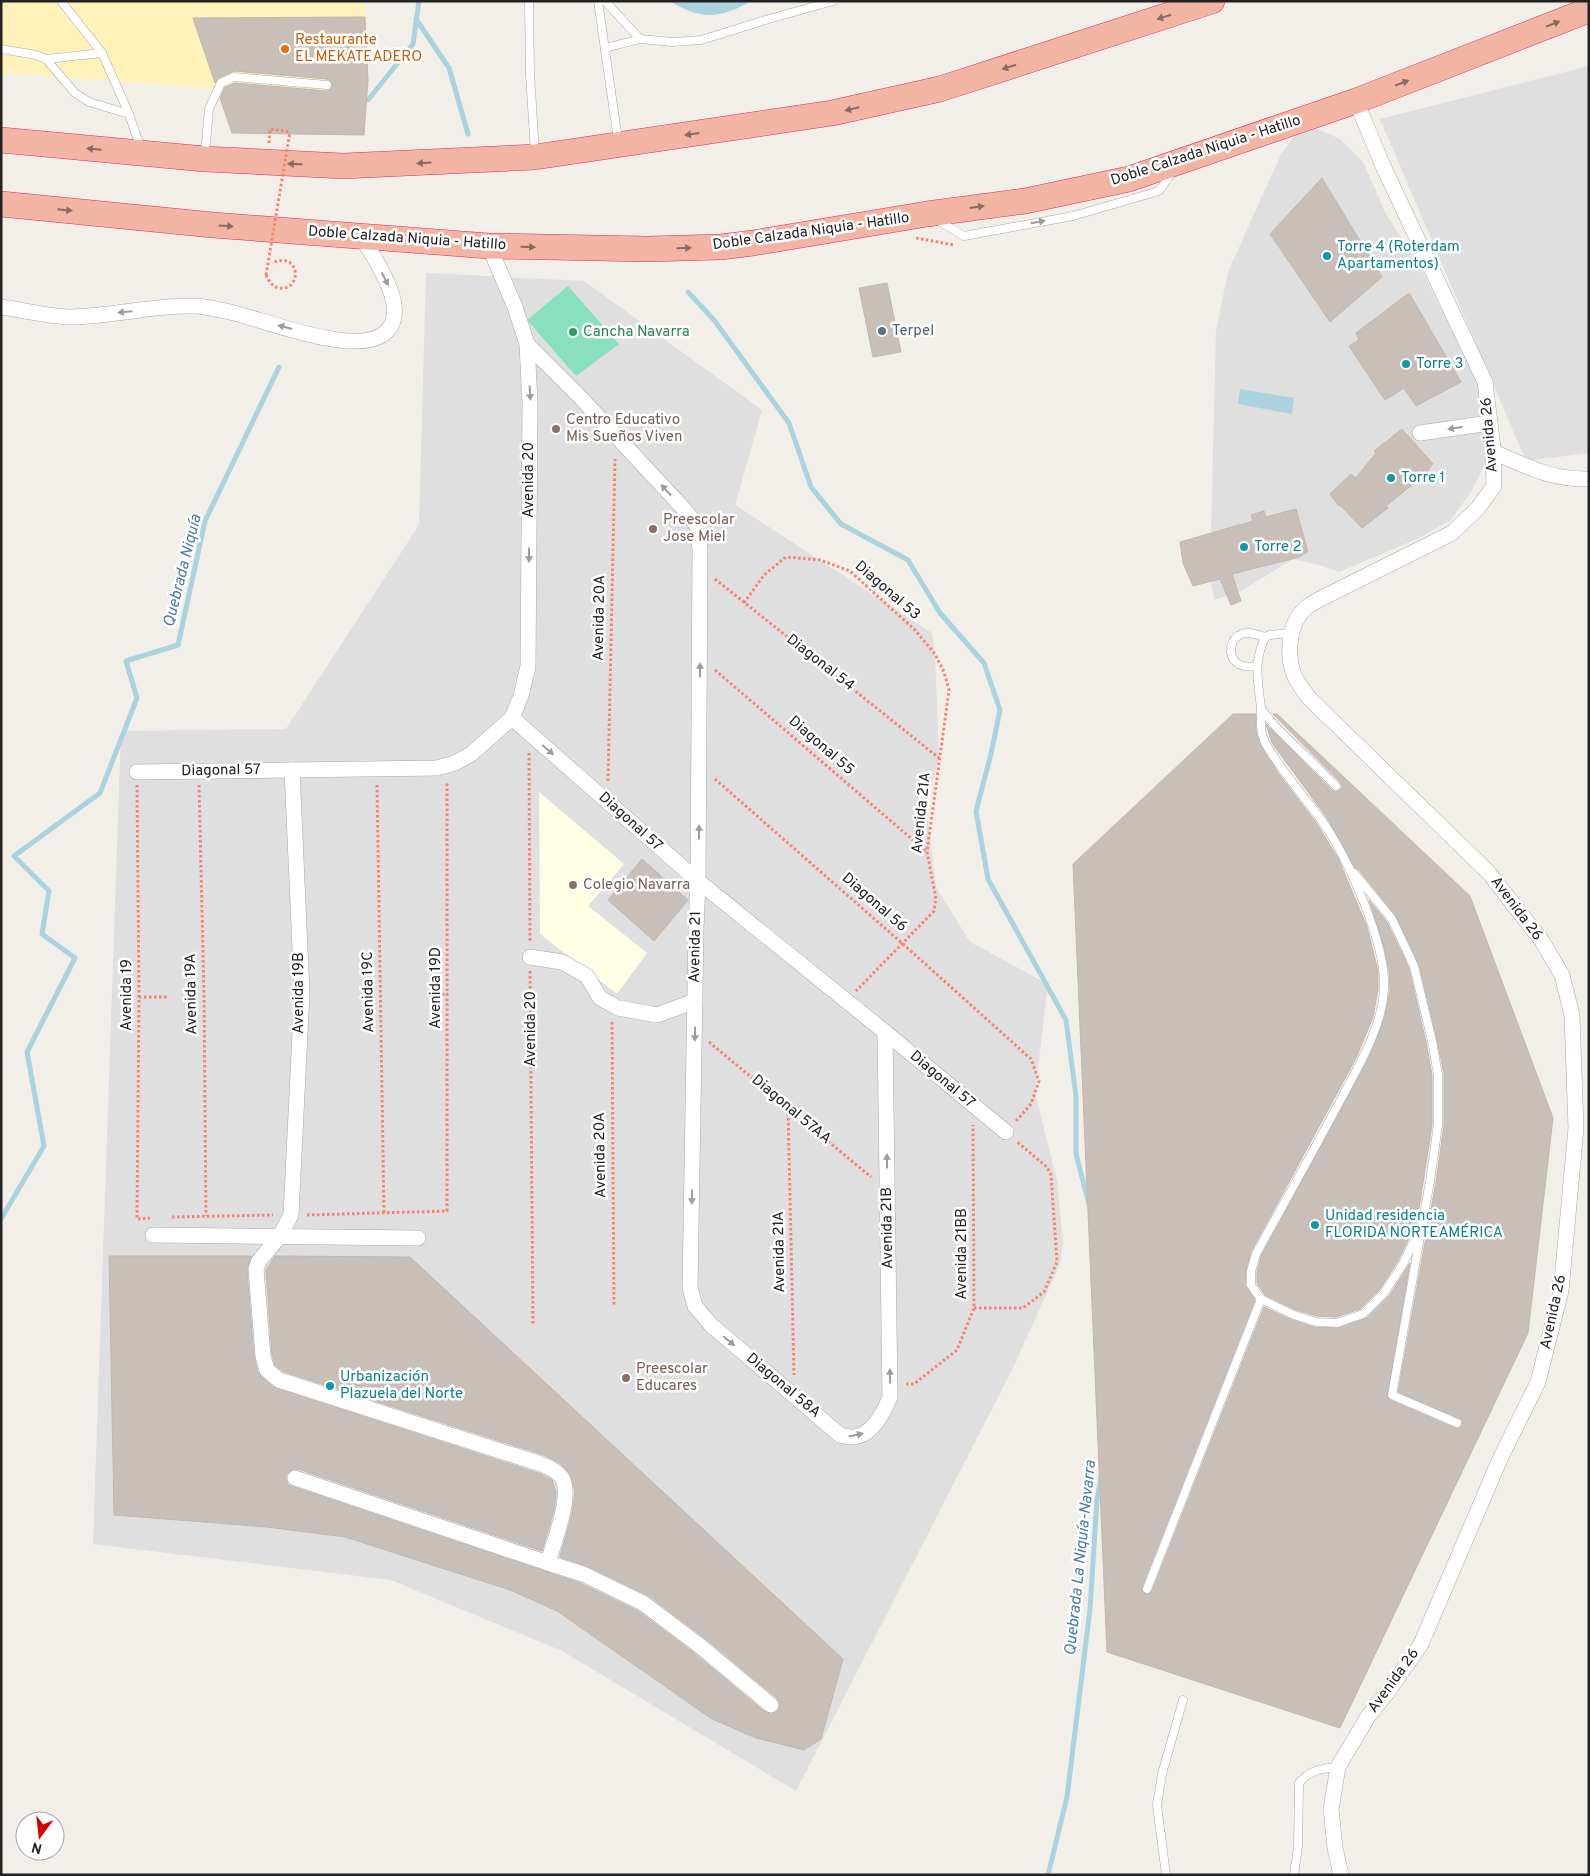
<svg xmlns="http://www.w3.org/2000/svg" width="1590" height="1876" font-family="Overpass,sans-serif">
<rect width="100%" height="100%" fill="#f2efe9"/>
<g fill="#e0dfdf">
<path d="M1589,66V453L1526,461L1380,119Z"/>
<path d="M1314,127L1340,139L1363,162L1386,214L1422,270L1479,386L1489,429L1485,465L1471,492L1451,520L1417,539L1339,572L1319,565L1293,559L1241,591L1214,600L1210,574L1216,331L1228,272L1281,154L1295,135Z"/>
<path d="M426,273L584,281L762,410L735,505L932,633L935,654L939,758L926,805L936,887L970,942L1048,984L1035,1092L1057,1181L1063,1244L1060,1264L1012,1370L796,1791L562,1651L391,1580L93,1544L121,731L286,729L419,525Z"/>
</g>
<path fill="#ffffe5" d="M539,792L624,864L588,906L647,953L617,994L540,934Z"/>
<path fill="#fff1ba" d="M1,1H365L368,100L1,73Z"/>
<path fill="#88e0be" d="M568,286L619,344L576,376L527,320Z"/>
<g fill="#aad3df">
<path d="M670,1H751C721,19 699,20 670,1Z"/>
<path d="M1240,389L1294,398L1292,414L1238,404Z"/>
</g>
<g fill="none" stroke-linecap="round" stroke-linejoin="round">
<g stroke="#aad3df" stroke-width="5">
<path d="M416,19L449,68L468,134"/>
<path d="M368,100L413,44L419,1"/>
<path d="M688,292L714,320L789,423L811,487L841,524L908,560L940,613L984,663L1000,710L991,754L976,811L988,879L1066,1020L1076,1096V1154L1089,1204"/>
<path d="M1,1219L44,1146L27,1052L75,958L42,934L49,891L14,856L100,793L137,698L126,661L178,645L205,521L279,367"/>
<path d="M1048,1875L1067,1797L1090,1609L1097,1500L1101,1477"/>
</g>
</g>
<g fill="#c7bfb8" stroke="#c4b6ab">
<path d="M365,17L368,80L364,135L232,133L220,98L225,87L235,83L327,91L332,88V83L327,79L234,71L219,78L215,83L193,18Z"/>
<path d="M1322,178L1382,277L1330,322L1270,234Z"/>
<path d="M887,283L901,352L873,357L859,288Z"/>
<path d="M1409,293L1461,382L1416,406L1404,388L1385,400L1349,346L1359,340L1356,333Z"/>
<path d="M1402,429L1433,464L1424,475L1386,506L1388,508L1362,528L1340,505L1339,506L1330,494L1351,474L1356,478L1376,453L1374,451Z"/>
<path d="M1296,509L1308,552L1296,558L1232,574L1241,601L1231,605L1220,579L1193,586L1183,563L1180,542L1253,521L1251,515L1264,511L1266,517Z"/>
<path d="M1233,714H1256V731L1261,746L1279,774L1317,824L1338,858L1367,927L1378,971V989L1373,1017L1356,1058L1251,1252L1246,1270L1245,1285L1255,1300L1142,1587L1143,1593L1148,1594L1152,1591L1264,1307L1292,1320L1314,1327L1339,1328L1367,1318L1389,1296L1410,1263L1387,1397L1390,1400L1455,1428H1460L1462,1425V1420L1459,1418L1398,1392L1436,1182L1444,1125V1074L1437,1040L1419,965L1396,916L1358,869L1355,868L1327,818L1272,743L1266,724L1332,790L1335,792L1340,790L1342,787L1340,782L1273,714H1277L1470,896L1553,1118L1528,1333L1340,1728L1107,1652L1073,864Z"/>
<path d="M642,859L688,900L654,941L608,900Z"/>
<path d="M1369,900L1387,922L1409,968L1426,1042L1432,1075V1125L1417,1221L1398,1261L1380,1289L1360,1309L1336,1317L1317,1316L1296,1310L1265,1295L1257,1283V1272L1261,1256L1366,1063L1384,1019L1390,990L1389,970L1384,948Z"/>
<path d="M109,1256H251L247,1270L254,1357L258,1373L273,1387L538,1473L552,1480L556,1492L554,1510L542,1551L298,1469H293L286,1475V1479L288,1485L580,1583L638,1611L694,1653L765,1712L770,1714L778,1711L780,1706L777,1698L706,1639L649,1596L587,1566L560,1557L572,1514L575,1492L570,1474L560,1463L544,1455L284,1372L275,1365L272,1354L266,1270L275,1256L410,1257L843,1659L821,1739L804,1750L756,1738L712,1719L557,1611L510,1590L345,1537L267,1527L114,1515Z"/>
</g>
<g fill="none" stroke-linecap="round" stroke-linejoin="round">
<g stroke="#a9a9a9" stroke-width="9">
<g id="service">
<path d="M61,1L102,53L129,114L141,149"/>
<path d="M529,1L530,74L535,153"/>
<path d="M598,1L618,140"/>
<path d="M605,1L640,39"/>
<path d="M605,48L640,39L673,42L701,40L769,19L833,1"/>
<path d="M1,49L36,55L46,59L75,93L89,102L129,114"/>
<path d="M46,59L102,53"/>
<path d="M205,155L209,109L221,83L234,77L327,85"/>
<path d="M937,220L964,236L1073,216L1159,191L1173,171"/>
<path d="M1290,633L1270,635L1265,637C1253,664 1258,680 1261,708C1262,718 1259,727 1263,737C1264,743 1269,749 1272,754C1287,777 1305,798 1322,821C1347,856 1387,945 1384,989C1382,1028 1358,1067 1340,1101C1313,1152 1284,1203 1256,1254L1251,1271V1285L1261,1299L1294,1315L1316,1322L1337,1323L1363,1314L1384,1293L1403,1264L1423,1222"/>
<path d="M1256,666C1250,667 1242,667 1237,663C1227,655 1230,638 1242,634C1249,631 1258,635 1265,637"/>
<path d="M1261,709L1277,728L1336,786"/>
<path d="M1354,873L1392,919L1414,966L1432,1041L1438,1075V1125L1430,1181L1392,1395L1457,1423"/>
<path d="M1147,1589L1261,1299"/>
<path d="M1166,1875L1157,1805L1162,1774L1183,1700"/>
<path d="M1294,1875L1298,1847L1299,1783C1310,1769 1322,1769 1338,1767"/>
</g>
</g>
<g stroke="#a9a9a9" stroke-width="16">
<g id="minor">
<path d="M1,307C23,310 46,316 68,317C110,317 151,305 193,306C206,306 221,310 234,313C267,321 360,358 386,332C411,309 374,258 361,236"/>
<path d="M527,344L579,396L684,509L698,527L700,550L698,881L696,929L690,1288L695,1306L711,1325L840,1435C844,1436 849,1437 853,1437C872,1436 884,1412 890,1397L885,1032"/>
<path d="M1420,433L1490,423"/>
<path d="M1493,452C1527,466 1551,480 1589,479"/>
<path d="M512,718L698,881L885,1032L1006,1132"/>
<path d="M292,770L302,993L291,1215L280,1236L259,1261L256,1269L263,1356L267,1370L279,1380L541,1464C550,1468 561,1472 564,1483C570,1502 553,1544 548,1563L583,1574L643,1603L700,1646L771,1705"/>
<path d="M137,772L437,768L455,763L471,754L512,718L521,696L528,666L530,402L527,344L515,307L489,246"/>
<path d="M530,957L562,962L587,976L600,998L618,1008L657,1015L695,1001"/>
<path d="M153,1235L418,1238"/>
<path d="M295,1478L548,1563"/>
<path d="M1341,1875L1335,1848L1331,1809L1338,1767L1369,1715L1387,1693L1421,1644L1500,1459L1538,1382L1561,1291L1576,1128L1572,1015L1562,975L1542,941L1489,873L1308,697C1304,690 1298,684 1295,677C1286,656 1288,622 1307,607C1312,603 1318,600 1324,597L1452,533L1478,508L1494,486L1493,448L1485,382L1383,166L1356,101"/>
</g>
</g>
<g stroke="#dc2a67" stroke-width="26">
<g id="trunk">
<path d="M1,140L205,159L343,166L535,157L832,113L940,89L1212,1"/>
<path d="M1,204L213,225L489,246L647,249L721,247L753,243L927,214L1025,201L1129,179L1356,101L1589,10"/>
</g>
</g>
<g stroke="#fa8072" stroke-width="3" stroke-dasharray="2.5 2.5" stroke-linecap="butt">
<path d="M269,143L270,129L290,132"/>
<path d="M916,238L954,245"/>
<path d="M266,275C269,281 272,287 280,288C302,291 301,250 272,263"/>
<path d="M715,579L939,758"/>
<path d="M744,603L764,575L786,557L820,560L850,571L915,630L935,654L944,672L949,690L927,852L936,899L934,911L856,991"/>
<path d="M715,670L927,852"/>
<path d="M529,753L530,942"/>
<path d="M715,779L903,944L1031,1059L1039,1081L1031,1104L1016,1121"/>
<path d="M608,781L615,459"/>
<path d="M137,785L139,997L137,1219L150,1218"/>
<path d="M199,785L204,995L206,1216"/>
<path d="M377,785L384,1214"/>
<path d="M530,971L533,1325"/>
<path d="M432,995L448,994"/>
<path d="M139,997H169"/>
<path d="M612,1022L614,1307"/>
<path d="M709,1042L871,1177"/>
<path d="M788,1108L794,1375"/>
<path d="M307,1215L447,1211V781"/>
<path d="M172,1217L273,1215"/>
<path d="M974,1308H1023L1044,1292L1057,1262L1051,1175L1047,1167L1016,1141"/>
<path d="M906,1384H914L957,1350L974,1308L973,1125"/>
</g>
<use href="#service" stroke="#fff" stroke-width="8"/>
<use href="#minor" stroke="#fff" stroke-width="15"/>
<use href="#trunk" stroke="#f2b4a3" stroke-width="25"/>
<path stroke="#fa8072" stroke-width="3" stroke-dasharray="2.5 2.5" stroke-linecap="butt" d="M266,275L290,132"/>
</g>
<defs><path id="oneway-solid" d="M-6-.8H1V-3.2L6.5 0L1 3.2V.8H-6Z" transform="scale(1.25)"/></defs>
<g fill="#8a6b62">
<use href="#oneway-solid" transform="translate(1164 17) rotate(162)"/>
<use href="#oneway-solid" transform="translate(1553 24) rotate(-21)"/>
<use href="#oneway-solid" transform="translate(1009 67) rotate(162)"/>
<use href="#oneway-solid" transform="translate(1402 83) rotate(-21)"/>
<use href="#oneway-solid" transform="translate(852 109) rotate(167)"/>
<use href="#oneway-solid" transform="translate(692 134) rotate(172)"/>
<use href="#oneway-solid" transform="translate(94 149) rotate(-175)"/>
<use href="#oneway-solid" transform="translate(424 163) rotate(177)"/>
<use href="#oneway-solid" transform="translate(295 164) rotate(-178)"/>
<use href="#oneway-solid" transform="translate(977 207) rotate(-8)"/>
<use href="#oneway-solid" transform="translate(65 210) rotate(6)"/>
<use href="#oneway-solid" transform="translate(226 226) rotate(4)"/>
<use href="#oneway-solid" transform="translate(528 247) rotate(1)"/>
<use href="#oneway-solid" transform="translate(684 248) rotate(-2)"/>
</g>
<g fill="#9c9c9c">
<use href="#oneway-solid" transform="translate(1038 222) rotate(-10)"/>
<use href="#oneway-solid" transform="translate(385 279) rotate(63)"/>
<use href="#oneway-solid" transform="translate(125 312) rotate(175)"/>
<use href="#oneway-solid" transform="translate(285 327) rotate(-165)"/>
<use href="#oneway-solid" transform="translate(530 393) rotate(87)"/>
<use href="#oneway-solid" transform="translate(1455 428) rotate(172)"/>
<use href="#oneway-solid" transform="translate(666 490) rotate(-133)"/>
<use href="#oneway-solid" transform="translate(529 555) rotate(90)"/>
<use href="#oneway-solid" transform="translate(700 670) rotate(-90)"/>
<use href="#oneway-solid" transform="translate(548 750) rotate(41)"/>
<use href="#oneway-solid" transform="translate(699 832) rotate(-90)"/>
<use href="#oneway-solid" transform="translate(695 1034) rotate(91)"/>
<use href="#oneway-solid" transform="translate(887 1161) rotate(-91)"/>
<use href="#oneway-solid" transform="translate(692 1197) rotate(91)"/>
<use href="#oneway-solid" transform="translate(729 1341) rotate(40)"/>
<use href="#oneway-solid" transform="translate(890 1376) rotate(-91)"/>
<use href="#oneway-solid" transform="translate(856 1435) rotate(-12)"/>
</g>
<circle fill="#e8710a" stroke="#fff" stroke-width="2" cx="285" cy="49" r="5"/>
<g fill="#0f9aa8" stroke="#fff" stroke-width="2">
<circle cx="1327" cy="256" r="5"/>
<circle cx="1406" cy="364" r="5"/>
<circle cx="1391" cy="478" r="5"/>
<circle cx="1244" cy="547" r="5"/>
<circle cx="1315" cy="1225" r="5"/>
<circle cx="330" cy="1386" r="5"/>
</g>
<circle fill="#5c6f8a" stroke="#fff" stroke-width="2" cx="882" cy="331" r="5"/>
<circle fill="#2e9e5b" stroke="#fff" stroke-width="2" cx="573" cy="332" r="5"/>
<g fill="#8d6e63" stroke="#fff" stroke-width="2">
<circle cx="556" cy="429" r="5"/>
<circle cx="653" cy="529" r="5"/>
<circle cx="573" cy="885" r="5"/>
<circle cx="626" cy="1378" r="5"/>
</g>
<g text-anchor="middle" dominant-baseline="central" stroke-width="5" stroke-linejoin="round" paint-order="stroke">
<g font-size="15" fill="#c56008" stroke="#fff" text-anchor="start">
<text x="295" y="40">Restaurante<tspan x="295" dy="17">EL MEKATEADERO</tspan></text>
</g>
<g font-size="15" fill="#222" stroke="#fff">
<text transform="translate(1206 151) rotate(-18)">Doble Calzada Niquia - Hatillo</text>
<text transform="translate(811 232) rotate(-8)">Doble Calzada Niquia - Hatillo</text>
<text transform="translate(407 239) rotate(4)">Doble Calzada Niquia - Hatillo</text>
<text transform="translate(1490 435) rotate(-95)">Avenida 26</text>
<text transform="translate(529 480) rotate(-90)">Avenida 20</text>
<text transform="translate(887 591) rotate(41)">Diagonal 53</text>
<text transform="translate(600 618) rotate(-89)">Avenida 20A</text>
<text transform="translate(820 663) rotate(38)">Diagonal 54</text>
<text transform="translate(821 746) rotate(41)">Diagonal 55</text>
<text transform="translate(221 771) rotate(-1)">Diagonal 57</text>
<text transform="translate(922 813) rotate(-84)">Avenida 21A</text>
<text transform="translate(630 822) rotate(42)">Diagonal 57</text>
<text transform="translate(874 903) rotate(41)">Diagonal 56</text>
<text transform="translate(1516 909) rotate(53)">Avenida 26</text>
<text transform="translate(696 947) rotate(-89)">Avenida 21</text>
<text transform="translate(436 988) rotate(-90)">Avenida 19D</text>
<text transform="translate(369 992) rotate(-91)">Avenida 19C</text>
<text transform="translate(299 993) rotate(-90)">Avenida 19B</text>
<text transform="translate(192 994) rotate(-91)">Avenida 19A</text>
<text transform="translate(127 995) rotate(-90)">Avenida 19</text>
<text transform="translate(531 1029) rotate(-90)">Avenida 20</text>
<text transform="translate(942 1080) rotate(40)">Diagonal 57</text>
<text transform="translate(791 1110) rotate(40)">Diagonal 57AA</text>
<text transform="translate(601 1155) rotate(-91)">Avenida 20A</text>
<text transform="translate(888 1228) rotate(-91)">Avenida 21B</text>
<text transform="translate(780 1252) rotate(-91)">Avenida 21A</text>
<text transform="translate(962 1254) rotate(-90)">Avenida 21BB</text>
<text transform="translate(1554 1312) rotate(-78)">Avenida 26</text>
<text transform="translate(783 1386) rotate(40)">Diagonal 58A</text>
<text transform="translate(1394 1681) rotate(-54)">Avenida 26</text>
</g>
<g font-size="15" fill="#0d838f" stroke="#fff" text-anchor="start">
<text x="1337" y="247">Torre 4 (Roterdam<tspan x="1337" dy="17">Apartamentos)</tspan></text>
<text x="1416" y="364">Torre 3</text>
<text x="1401" y="478">Torre 1</text>
<text x="1254" y="547">Torre 2</text>
<text x="1325" y="1216">Unidad residencia<tspan x="1325" dy="17">FLORIDA NORTEAMÉRICA</tspan></text>
<text x="340" y="1377">Urbanización<tspan x="340" dy="17">Plazuela del Norte</tspan></text>
</g>
<g font-size="15" fill="#4e5e75" stroke="#fff" text-anchor="start">
<text x="892" y="331">Terpel</text>
</g>
<g font-size="15" fill="#27864d" stroke="#fff" text-anchor="start">
<text x="583" y="332">Cancha Navarra</text>
</g>
<g font-size="15" fill="#785e54" stroke="#fff" text-anchor="start">
<text x="566" y="420">Centro Educativo<tspan x="566" dy="17">Mis Sueños Viven</tspan></text>
<text x="663" y="520">Preescolar<tspan x="663" dy="17">Jose Miel</tspan></text>
<text x="583" y="885">Colegio Navarra</text>
<text x="636" y="1369">Preescolar<tspan x="636" dy="17">Educares</tspan></text>
</g>
<g font-size="16" font-style="italic" fill="#4a7aab" stroke="#fff">
<text transform="translate(183 571) rotate(-76)">Quebrada Niquía</text>
<text transform="translate(1081 1558) rotate(-84)">Quebrada La Niquía-Navarra</text>
</g>
</g>
<rect width="1590" height="1876" fill="none" stroke="#222222" stroke-width="5"/>
<g transform="translate(40 1836) rotate(195)"><circle r="24" fill="#ffffff" stroke="#a7a7a7"/>
<path d="M0-4L9 19L0 12L-9 19Z" fill="#d40000"/>
<text y="-8" font-size="14" font-weight="bold" text-anchor="middle" fill="#222222">N</text>
</g>
</svg>
